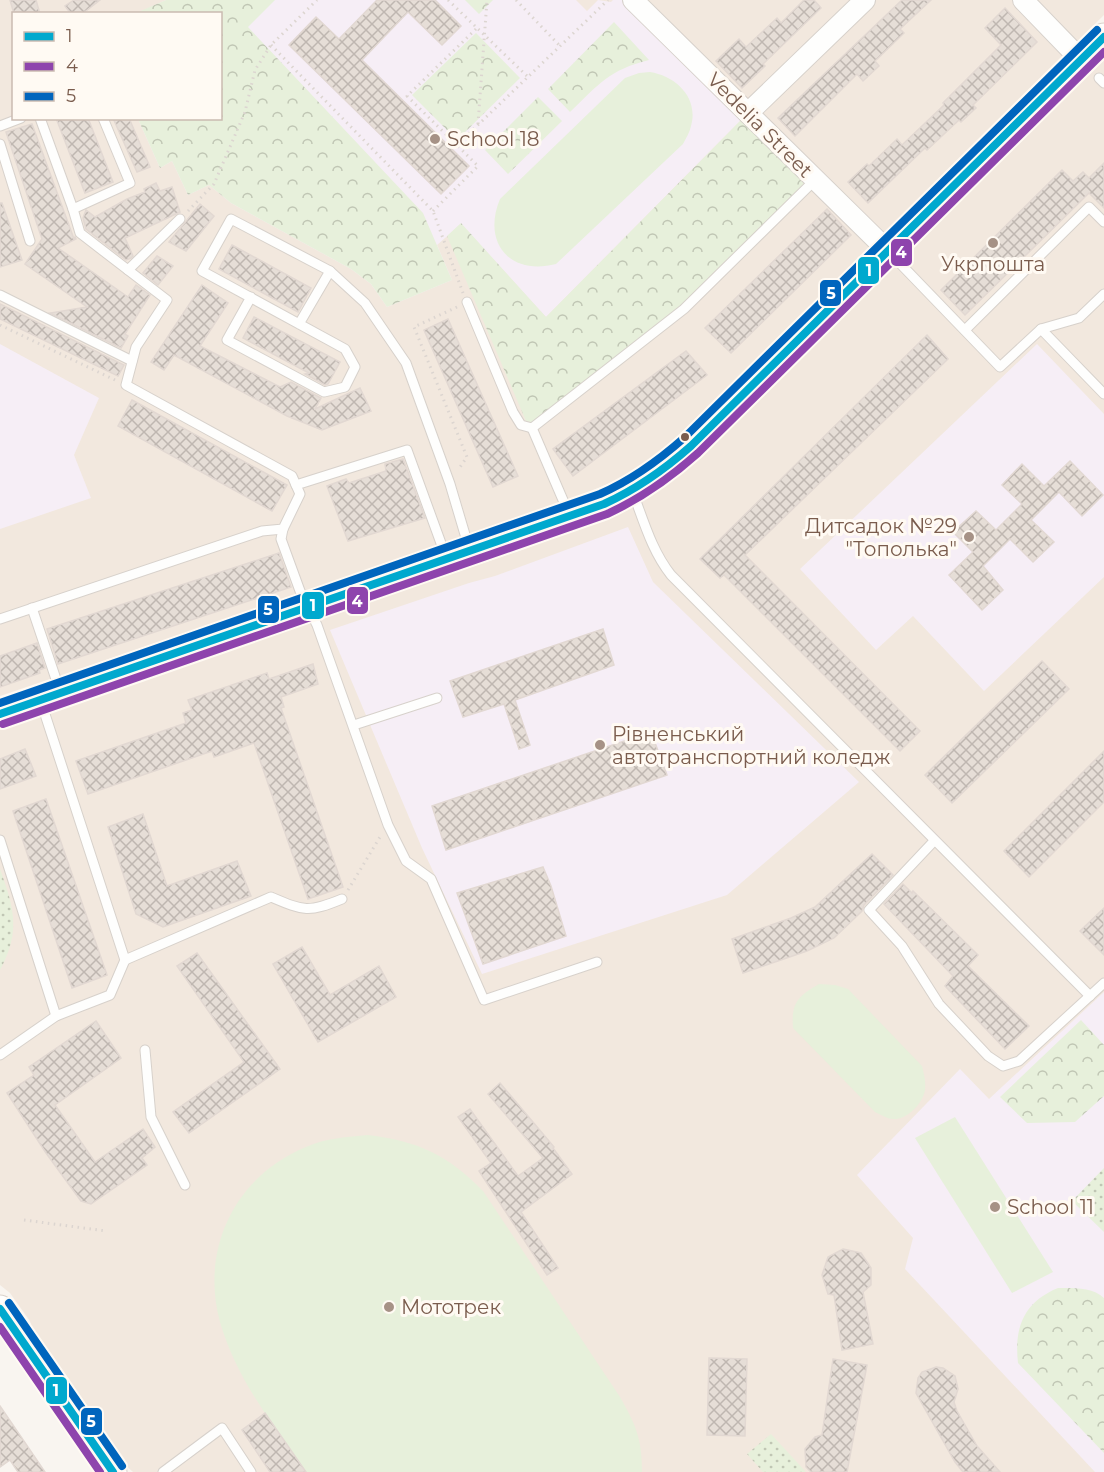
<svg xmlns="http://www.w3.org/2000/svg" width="1104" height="1472" font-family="Montserrat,sans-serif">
<defs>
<pattern id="grass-dots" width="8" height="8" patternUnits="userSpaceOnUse" patternTransform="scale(1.5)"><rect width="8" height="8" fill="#e7f0db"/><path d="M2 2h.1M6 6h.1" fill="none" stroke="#c0c6b4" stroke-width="1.8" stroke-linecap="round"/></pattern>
<pattern id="forest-crowns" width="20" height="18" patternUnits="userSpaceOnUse" patternTransform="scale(1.5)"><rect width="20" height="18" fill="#e7f0db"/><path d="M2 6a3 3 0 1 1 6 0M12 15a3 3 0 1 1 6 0" fill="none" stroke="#c0c6b4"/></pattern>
<pattern id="building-cross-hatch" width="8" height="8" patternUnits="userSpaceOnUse" patternTransform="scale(1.5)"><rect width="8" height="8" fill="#e6ded7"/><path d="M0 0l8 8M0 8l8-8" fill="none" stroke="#bfb7b1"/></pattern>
</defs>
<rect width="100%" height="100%" fill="#f9f5f0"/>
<g fill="#f2e8de" fill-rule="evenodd">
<path d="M0,0H1104V15L681,434L661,452L617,480L546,510L0,696ZM14,14H220V118H14Z"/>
<path d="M1104,58V1472H133L122,1462L33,1333L30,1321L10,1293L0,1285V730L177,667L525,549L627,509L653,495L695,461Z"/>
</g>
<g fill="#f6eef6">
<path d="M166,0H576L587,11L598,0L611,2L613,0H630L746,115L546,317L461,224L437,245L452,280L387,307L371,284L351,269L231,203L209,185L188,195L172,161L160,168L138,119L220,118V14H136Z"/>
<path d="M0,344L99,398L74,455L91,498L0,529Z"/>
<path d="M1037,344L1104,414V577L984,691L913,616L876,650L800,569Z"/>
<path d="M628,527L653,582L859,782L727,895L482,974L422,848L330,630L469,583L495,576Z"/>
<path d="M1104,992V1472H1095L905,1269L913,1238L857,1175L960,1069L989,1099Z"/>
</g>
<g fill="url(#grass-dots)">
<path d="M0,869C14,908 21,931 0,970Z"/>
<path d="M1104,1168V1232L1072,1201Z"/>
<path d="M771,1434L806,1472H763L747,1454Z"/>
</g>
<g fill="url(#forest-crowns)">
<path d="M166,0H275L248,27L423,213L452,280L387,307L371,284L351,269L231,203L209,185L188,195L172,161L160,168L138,119L220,118V14L136,13Z"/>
<path d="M465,0H493L479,14Z"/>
<path d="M614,22L649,60C609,70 599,84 570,112L548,89Z"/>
<path d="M476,33L520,78L457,140L412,95Z"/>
<path d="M538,97L562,121L508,174L485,150Z"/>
<path d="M746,115L811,179L682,307L532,423L526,421L447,236L461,223L546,317Z"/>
<path d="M1081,1020L1104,1045V1096L1075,1122L1027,1123L1000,1097Z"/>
<path d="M1058,1288C1073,1288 1093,1287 1104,1298V1453L1018,1363C1014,1327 1024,1302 1058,1288Z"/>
</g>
<g fill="#e7f0db">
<path d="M650,72C676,76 699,98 691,126C690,132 686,138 683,144L556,264C509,276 482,242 500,199L625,78L639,73Z"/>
<path d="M819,984L835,985L848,989L922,1066C924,1074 927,1085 924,1094C920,1106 906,1120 893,1119C887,1119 880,1114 875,1112L793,1028C791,1003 798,996 819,984Z"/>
<path d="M955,1117L1053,1272L1012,1293L915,1138Z"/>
<path d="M368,1135C418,1141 448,1155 483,1191L620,1397C636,1425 642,1439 642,1472H306C273,1425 236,1378 220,1322C200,1249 235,1176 306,1147C326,1138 347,1137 368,1135Z"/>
</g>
<g fill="url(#building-cross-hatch)" stroke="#e2d8d2" stroke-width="1.5">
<path d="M10,0H36L40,14H14Z"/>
<path d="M74,0H100L82,14H71L65,6Z"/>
<path d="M377,0H435L461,26L442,45L408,12L362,60L469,166L441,194L289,45L316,17L339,39Z"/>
<path d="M804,0H814L821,8L763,64L765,66L742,88L716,61L739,39L746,47L777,18L781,23Z"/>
<path d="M902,0H931L900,29L904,33L875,61L879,66L863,81L857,74L795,136L778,118Z"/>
<path d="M1005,8L1037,42L973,105L976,108L961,122L959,120L927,150L925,148L868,203L848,182L867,164L869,166L897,139L902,145L944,105L943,103L1001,45L985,28Z"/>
<path d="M56,118H88L113,182L85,193Z"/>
<path d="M113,118H129L150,167L137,172Z"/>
<path d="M32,124L74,239L75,237L76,239L58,248L128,297L136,285L150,295L125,334L128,336L121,348L50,313L87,307L25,264L42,239L6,132Z"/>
<path d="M1104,163V208L1089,193L965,315L941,290L1062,170L1073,181L1083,172L1089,178Z"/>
<path d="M156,183L160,191L172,187L180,212L125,238L133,256L131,258L126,260L86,229L83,218L86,210L95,217L127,199L145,192L144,189Z"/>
<path d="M0,203H2L22,260L0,267Z"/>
<path d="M200,204L214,216L186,251L169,242Z"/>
<path d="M827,209L851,235L731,353L705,328Z"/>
<path d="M232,245L311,288L298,312L219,269Z"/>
<path d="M157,256L173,266L158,285L143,273Z"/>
<path d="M202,285L228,303L200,346L280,387L291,382L321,398L315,409L360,388L371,411L322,430L287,416L174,355L164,370L151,362Z"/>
<path d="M0,304L124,365L118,376L0,319Z"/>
<path d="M254,317L340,362L328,384L325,385L305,374L309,373L243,338Z"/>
<path d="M448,319L518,476L493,487L424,330Z"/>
<path d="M927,335L948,359L745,555L920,731L900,751L724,575L720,578L700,559Z"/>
<path d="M686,351L707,375L573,476L553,449Z"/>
<path d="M132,400L287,485L272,511L118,426Z"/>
<path d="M403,459L425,518L348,541L327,486L346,479L349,483L386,471L385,464Z"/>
<path d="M1070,461L1103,495L1082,516L1059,492L1031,520L1054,542L1033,562L1010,539L983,566L1003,590L982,610L949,575L973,552L953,532L976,511L996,530L1022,504L1002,485L1022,464L1044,486Z"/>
<path d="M279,553L291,587L58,664L47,629Z"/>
<path d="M603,629L614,665L515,700L530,745L519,749L504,704L463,717L450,681Z"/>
<path d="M37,643L45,668L39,670L40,673L0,687V656Z"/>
<path d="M1042,661L1069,689L952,803L925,775Z"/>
<path d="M313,664L318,684L281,697L284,707L281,708L343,887L308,899L254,743L214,757L212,751L88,794L76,761L186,723L183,713L192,710L188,700L267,673L269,679Z"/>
<path d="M651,732L667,775L446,850L432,806Z"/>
<path d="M25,749L36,776L0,789V759Z"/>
<path d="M1104,751V802L1029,877L1004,851Z"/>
<path d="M46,799L107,975L72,988L13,811Z"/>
<path d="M143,814L167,886L237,861L251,896L163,927L136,914L108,827Z"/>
<path d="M872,854L893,875L864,905L862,911L834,938L807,951L743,973L732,939L791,918L815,907Z"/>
<path d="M543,867L551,886L566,936L483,964L457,893Z"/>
<path d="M903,884L912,893L913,891L978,955L968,966L1029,1026L1005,1049L945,986L953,976L884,904Z"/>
<path d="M1104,908V955L1080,931Z"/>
<path d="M302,947L330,995L379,966L396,997L318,1042L273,964Z"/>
<path d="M197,953L280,1069L189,1133L173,1112L244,1062L177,966Z"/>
<path d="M96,1021L121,1058L55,1105L95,1162L143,1129L155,1147L142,1158L147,1165L91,1204L81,1201L46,1153L7,1093L34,1075L29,1067Z"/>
<path d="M500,1083L554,1147L553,1148L572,1174L521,1212L558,1268L547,1275L479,1171L491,1163L458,1117L470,1109L518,1176L543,1158L488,1094Z"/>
<path d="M843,1249L861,1253L871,1268V1285L863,1292L873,1344L842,1350L834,1295L828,1294L822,1275L828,1257Z"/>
<path d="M709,1358L747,1359L745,1436L707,1435Z"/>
<path d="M833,1359L867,1365L847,1472H811L806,1467L805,1449L815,1437L822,1435Z"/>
<path d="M936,1367L943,1368L955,1376L958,1389L954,1402L957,1411L977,1446L1000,1472H963L955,1462L916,1393L918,1378L922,1372Z"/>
<path d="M0,1406L45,1472H18L10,1460L0,1467Z"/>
<path d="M265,1413L306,1472H270L242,1430Z"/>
</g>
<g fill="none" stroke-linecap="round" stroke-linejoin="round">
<g stroke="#d7d1cb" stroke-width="11">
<g id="service">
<path d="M1099,78L1104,83"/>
<path d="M40,118L73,209L130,183L103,118"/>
<path d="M0,126L21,118"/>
<path d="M0,144L30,241"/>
<path d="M73,209L80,233L128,270L180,219"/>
<path d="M889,252L1000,367L1041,329L1104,394"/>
<path d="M330,271L365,303L406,363L450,484L469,548"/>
<path d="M0,295L132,361"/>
<path d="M251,297L227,340L324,392L345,387L355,367L345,349L202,271L231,219L330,271L299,324"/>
<path d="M467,302L513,412L521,425L532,428"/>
<path d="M1041,329L1079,318L1104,294"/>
<path d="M965,330L1089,207L1104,222"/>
<path d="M532,428L684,309L816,179"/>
<path d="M532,428L569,514"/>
<path d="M296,485L407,450L446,557"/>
<path d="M633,493C644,522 652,551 671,575L1090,996"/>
<path d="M283,529L281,539L300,591L317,625L388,825L406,861L431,879L484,1000L597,962"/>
<path d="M32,608L60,691"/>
<path d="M0,619L262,531L283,529L300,494L292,476L126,385L136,347L167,300L128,270"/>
<path d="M41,702L125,960L271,897C304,911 308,913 342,899"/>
<path d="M354,725L437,698"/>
<path d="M0,840L56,1016"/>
<path d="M934,841L869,910L902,946L939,1004L988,1056L1003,1066L1019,1061L1104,983"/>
<path d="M145,1050L151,1117L185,1185"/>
<path d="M0,1055L56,1016L110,995L125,960"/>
<path d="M163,1472L222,1428L251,1472"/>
</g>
</g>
<g stroke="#d7d1cb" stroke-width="22">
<g id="minor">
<path d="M633,0L887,250"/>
<path d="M1023,0L1081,60"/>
<path d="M748,113L865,0"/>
</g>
</g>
<g stroke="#d9d2cb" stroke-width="29">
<g id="secondary">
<path d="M0,714L604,504L632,491L666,468L691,446L1104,37"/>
<path d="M0,1309L113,1472"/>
</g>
</g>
<g stroke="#dcd5d0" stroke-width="3" stroke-dasharray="1.5 4.5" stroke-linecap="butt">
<path d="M448,0L528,77"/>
<path d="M516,0L560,46"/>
<path d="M271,45L433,211L463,293"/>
<path d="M478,124L487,0"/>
<path d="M456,146L608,0"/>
<path d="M188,211L214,184L245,112L255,70L271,45L317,0"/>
<path d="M433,211L478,166L407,96L477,28"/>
<path d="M457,307L414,327L467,457L458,470"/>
<path d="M0,325L115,380"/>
<path d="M348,890L380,837"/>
<path d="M24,1220L106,1231"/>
</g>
<use href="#service" stroke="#fefefd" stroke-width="9"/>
<use href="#minor" stroke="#fefefd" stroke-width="20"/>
<use href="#secondary" stroke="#fefefd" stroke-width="27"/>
<g stroke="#fffaf3" stroke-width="12">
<g id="bus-1">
<path d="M0,714L604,504C637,489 664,470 691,446L1104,37"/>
<path d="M0,1309L113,1472"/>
</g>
</g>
<g stroke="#fffaf3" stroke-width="12">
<g id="bus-2">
<path d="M3,724L607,514C642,498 670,478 698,453L1104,52"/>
<path d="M0,1327L100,1472"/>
</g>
</g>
<g stroke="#fffaf3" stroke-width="12">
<g id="bus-3">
<path d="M0,703L600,494C632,480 658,461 684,438L1097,30"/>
<path d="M9,1303L122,1466"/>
</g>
</g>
<use href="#bus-1" stroke="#00a9ce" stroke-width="8"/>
<use href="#bus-2" stroke="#8e44ad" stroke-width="8"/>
<use href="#bus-3" stroke="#0065bd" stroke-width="8"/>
</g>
<g fill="#a69286" stroke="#fffaf3" stroke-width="2">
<circle cx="435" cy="139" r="6"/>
<circle cx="993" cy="243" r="6"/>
<circle cx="969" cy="537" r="6"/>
<circle cx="600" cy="745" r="6"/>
<circle cx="995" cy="1207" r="6"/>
<circle cx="389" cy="1307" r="6"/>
</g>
<circle fill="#7a5c4d" stroke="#fffaf3" stroke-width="2" cx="685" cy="437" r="5"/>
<g text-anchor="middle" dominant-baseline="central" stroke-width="6" stroke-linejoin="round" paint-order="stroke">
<g font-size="20" fill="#7a5c4d" stroke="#fffaf3">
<text transform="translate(760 125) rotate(45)">Vedelia Street</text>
</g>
<g font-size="20" fill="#7a5c4d" stroke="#fffaf3" text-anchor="start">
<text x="447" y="139">School 18</text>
<text x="993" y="264" text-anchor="middle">Укрпошта</text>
<text x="957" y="526" text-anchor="end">Дитсадок №29<tspan x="957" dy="23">"Тополька"</tspan></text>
<text x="612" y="734">Рівненський<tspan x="612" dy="23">автотранспортний коледж</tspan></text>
<text x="1007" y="1207">School 11</text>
<text x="401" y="1307">Мототрек</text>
</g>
</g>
<g stroke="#fffaf3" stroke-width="2">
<rect x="890" y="238" width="23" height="29" rx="6" fill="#8e44ad"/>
<rect x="857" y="256" width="23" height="29" rx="6" fill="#00a9ce"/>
<rect x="819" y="279" width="23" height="28" rx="6" fill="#0065bd"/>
<rect x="346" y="586" width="23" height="29" rx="6" fill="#8e44ad"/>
<rect x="301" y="591" width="24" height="29" rx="6" fill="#00a9ce"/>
<rect x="257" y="595" width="23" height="29" rx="6" fill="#0065bd"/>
<rect x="45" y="1376" width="23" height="29" rx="6" fill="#00a9ce"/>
<rect x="80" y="1407" width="23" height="29" rx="6" fill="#0065bd"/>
</g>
<g font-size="16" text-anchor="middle" font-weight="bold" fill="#fff">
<text x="901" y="258">4</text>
<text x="869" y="276">1</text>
<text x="831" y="299">5</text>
<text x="357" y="607">4</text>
<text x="313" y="611">1</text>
<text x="268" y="615">5</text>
<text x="56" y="1396">1</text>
<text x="91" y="1427">5</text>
</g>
<rect x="12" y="12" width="210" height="108" fill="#fffaf3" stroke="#cabbb1" stroke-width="1.5"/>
<rect x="24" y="32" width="30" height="9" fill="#00a9ce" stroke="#cabbb1" stroke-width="1.5"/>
<text x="66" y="42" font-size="18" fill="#7a5c4d">1</text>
<rect x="24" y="62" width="30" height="9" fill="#8e44ad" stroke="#cabbb1" stroke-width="1.5"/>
<text x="66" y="72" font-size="18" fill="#7a5c4d">4</text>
<rect x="24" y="92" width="30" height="9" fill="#0065bd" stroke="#cabbb1" stroke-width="1.5"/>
<text x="66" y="102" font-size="18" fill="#7a5c4d">5</text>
</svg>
